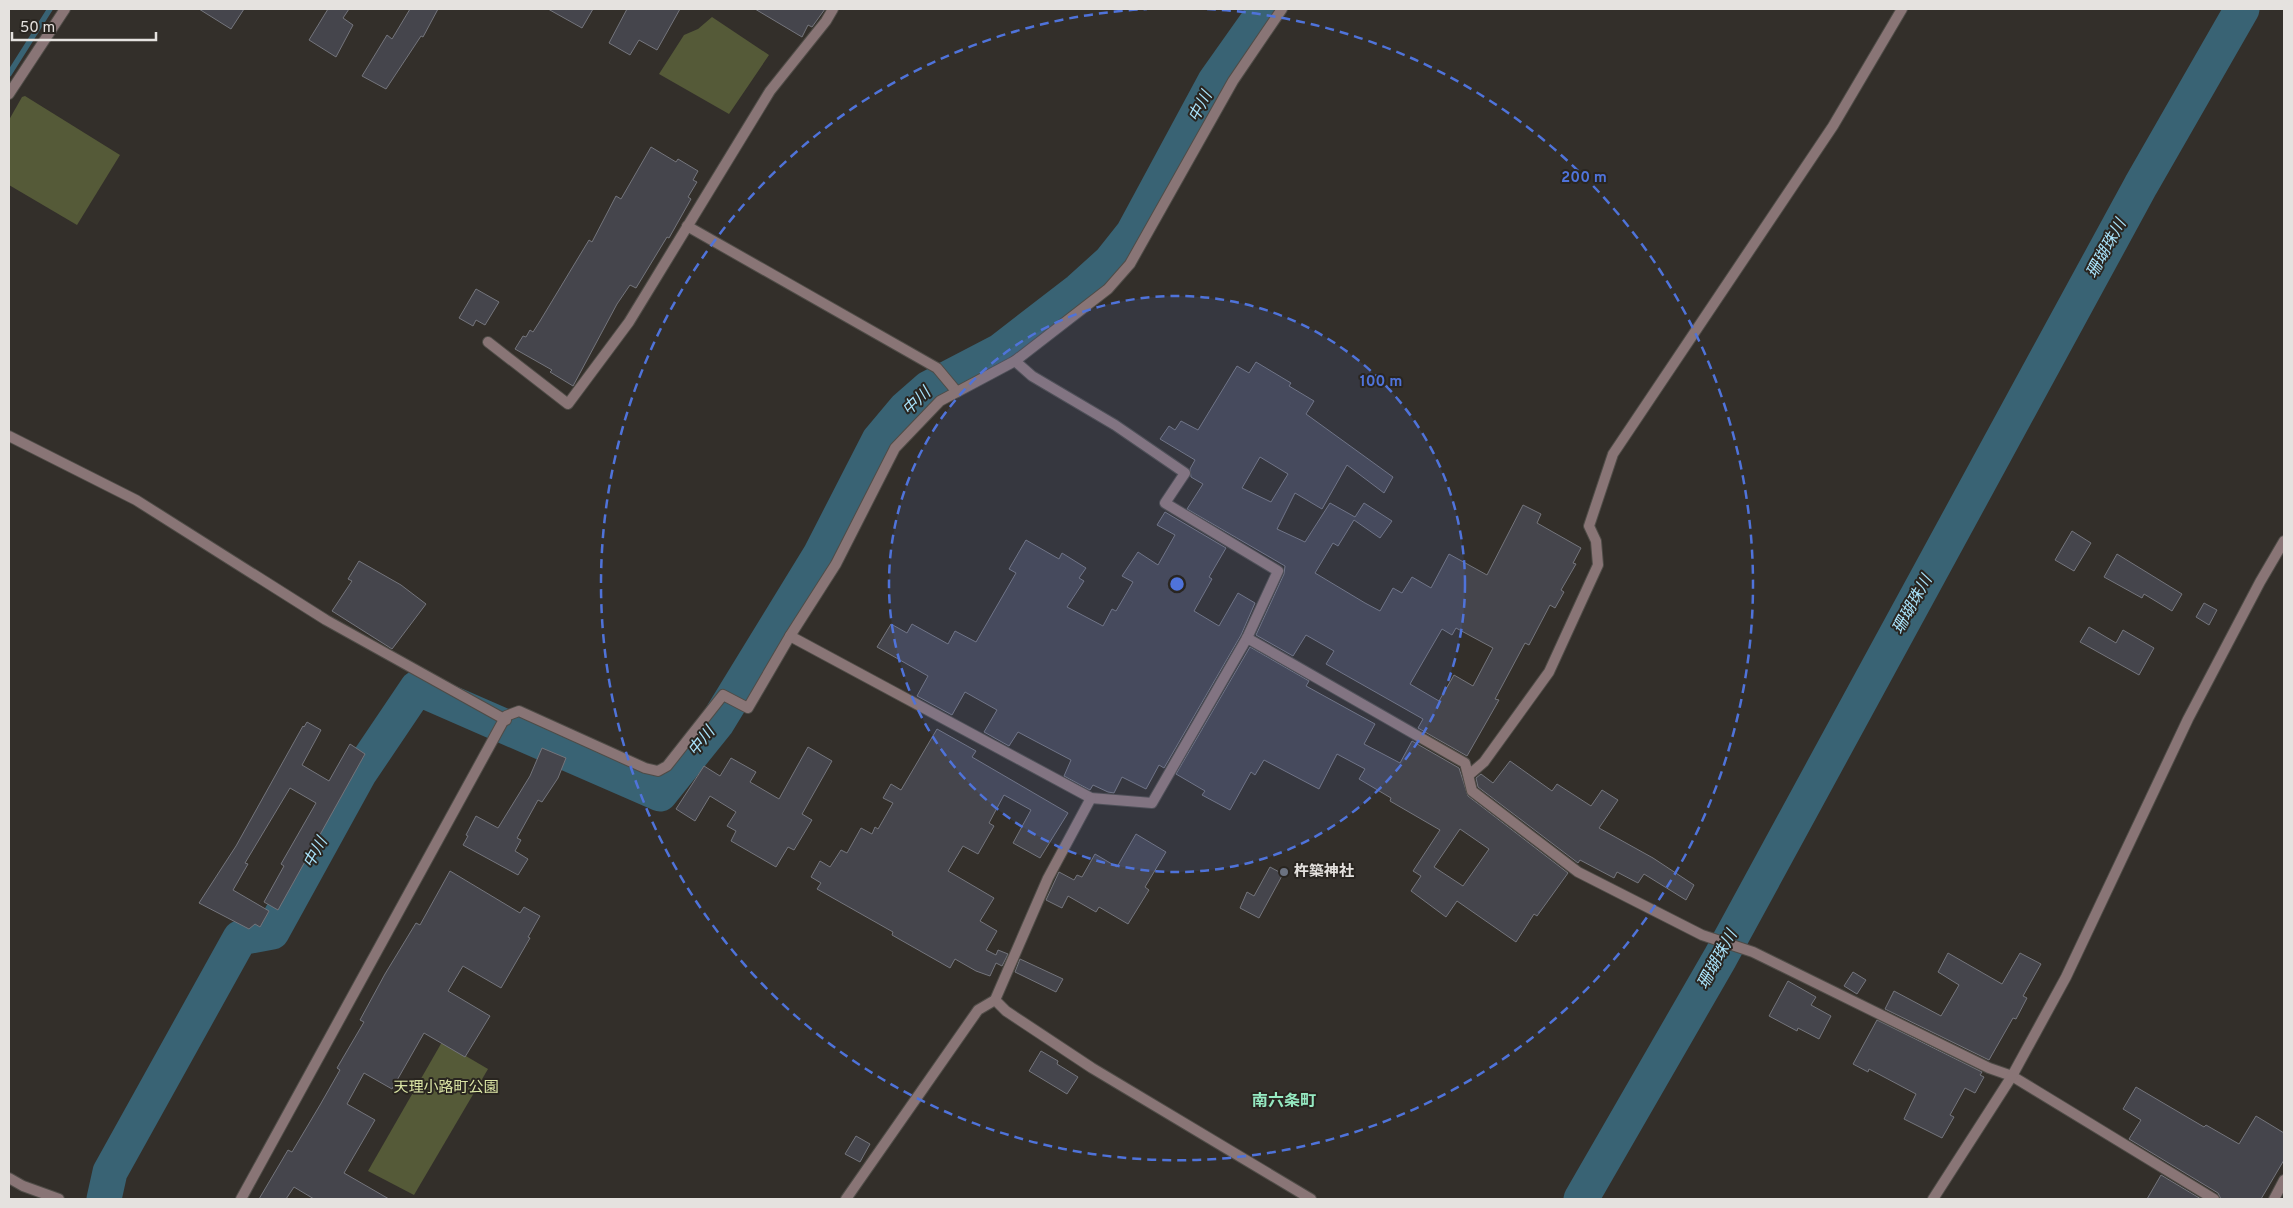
<svg xmlns="http://www.w3.org/2000/svg" width="2293" height="1208" font-family="Overpass,'Noto Sans JP',sans-serif">
<rect width="100%" height="100%" fill="#332f2a"/>
<g fill="#555a38">
<path d="M712,17L769,55L729,114L659,74L684,35L698,29Z"/>
<path d="M25,96L120,155L77,225L9,185V120L22,97Z"/>
<path d="M442,1042L488,1069L414,1195L368,1171Z"/>
</g>
<g fill="none" stroke-linecap="round" stroke-linejoin="round">
<path stroke="#396374" stroke-width="5.5" d="M9,74L50,9"/>
<g stroke="#396374" stroke-width="35">
<path d="M104,1199L110,1172L240,938L272,932L359,774L417,688L660,794L717,723L820,555L879,440L905,409L929,388L1000,351L1079,290L1110,262L1133,233L1215,81L1266,9"/>
<path d="M1581,1199L1720,958L2141,185L2242,9"/>
</g>
</g>
<g fill="#45454c" stroke="#74757c" fill-rule="evenodd">
<path d="M199,9H244L231,29Z"/>
<path d="M328,9H349L343,18L353,25L336,57L309,40Z"/>
<path d="M410,9H438L423,37L421,36L386,89L362,76L387,35L392,39Z"/>
<path d="M548,9H593L582,28Z"/>
<path d="M627,9H680L657,50L639,40L630,55L609,43Z"/>
<path d="M755,9H825L812,27L808,25L802,37Z"/>
<path d="M651,147L676,162L678,159L698,171L693,180L697,182L688,197L691,199L669,238L667,237L636,288L630,285L617,304L573,386L550,372L552,370L515,349L523,336L526,337L530,330L533,332L540,321L589,240L592,242L616,196L621,199Z"/>
<path d="M476,289L499,302L485,325L476,320L473,326L459,318Z"/>
<path d="M1256,362L1291,383L1289,386L1314,401L1306,414L1393,477L1384,493L1347,465L1322,509L1295,493L1277,529L1305,542L1330,503L1355,517L1364,503L1392,521L1380,538L1354,520L1338,546L1333,543L1315,573L1365,603L1380,611L1393,588L1402,593L1412,577L1431,588L1449,554L1487,575L1523,505L1541,514L1537,523L1581,548L1573,563L1576,564L1561,590L1564,592L1555,608L1550,605L1529,645L1525,643L1495,699L1499,700L1467,756L1418,728L1423,719L1326,664L1334,651L1306,635L1293,656L1256,635L1284,574L1285,566L1187,509L1203,484L1191,477L1190,469L1195,460L1160,439L1169,426L1175,430L1181,421L1198,430L1237,366L1249,373ZM1260,457L1288,474L1271,502L1242,488ZM1456,628L1493,648L1473,686L1454,675L1439,701L1410,684L1442,629L1452,635Z"/>
<path d="M1165,512L1226,548L1209,577L1212,579L1194,611L1219,626L1238,593L1255,603L1241,635L1164,768L1159,765L1146,789L1122,777L1114,793L1108,792L1093,785L1090,790L1064,776L1071,760L1018,732L1009,746L984,732L997,710L965,692L952,715L917,696L928,676L877,647L891,624L907,633L912,624L948,644L955,631L976,642L1016,573L1009,569L1026,540L1059,559L1062,553L1086,568L1079,578L1084,581L1067,607L1103,626L1112,609L1116,611L1133,582L1122,576L1138,552L1158,565L1175,535L1157,525Z"/>
<path d="M2072,531L2091,543L2074,571L2055,560Z"/>
<path d="M2117,554L2182,594L2172,611L2144,594L2142,598L2104,577Z"/>
<path d="M359,561L401,585L426,604L392,649L332,611L352,581L348,579Z"/>
<path d="M2204,603L2217,610L2209,625L2196,617Z"/>
<path d="M2089,627L2116,643L2123,630L2154,648L2139,675L2080,642Z"/>
<path d="M1250,647L1309,681L1306,686L1375,724L1364,744L1400,763L1412,741L1459,768L1468,796L1568,873L1537,916L1534,914L1516,942L1457,901L1446,917L1411,891L1421,876L1413,871L1440,830L1390,801L1391,798L1359,779L1365,769L1337,754L1319,789L1264,760L1255,775L1251,772L1230,810L1202,795L1205,791L1176,774ZM1460,829L1489,849L1463,886L1434,867Z"/>
<path d="M307,722L321,730L302,765L329,781L350,744L365,754L278,910L264,902L284,866L281,864L316,803L290,788L245,863L248,864L233,890L269,911L260,927L255,924L249,929L199,903L236,846L303,726L304,727Z"/>
<path d="M937,729L976,751L972,757L1068,813L1040,858L1013,843L1031,810L1004,795L989,823L994,826L978,854L963,846L948,871L994,898L980,921L997,931L986,950L996,955L998,950L1008,954L1002,966L996,963L990,976L976,971L955,959L950,968L892,935L893,932L817,889L821,883L811,877L820,861L830,867L841,850L847,853L861,828L872,834L875,827L878,829L893,803L883,798L891,784L901,790Z"/>
<path d="M808,747L832,761L802,814L812,820L794,850L788,847L776,867L731,841L736,831L727,826L736,812L710,796L695,821L676,809L704,766L720,776L731,758L756,772L750,782L779,799Z"/>
<path d="M542,748L566,758L558,778L542,802L538,800L517,838L521,840L515,851L528,859L518,875L463,845L468,836L466,835L476,816L498,828L530,776Z"/>
<path d="M1510,761L1552,791L1557,784L1591,806L1602,790L1618,800L1599,828L1653,858L1694,885L1686,900L1644,874L1638,883L1617,872L1614,878L1580,860L1578,863L1478,787L1476,778L1481,774L1493,783Z"/>
<path d="M1136,834L1166,852L1145,887L1149,890L1128,924L1099,907L1096,912L1068,896L1062,908L1046,900L1059,872L1074,880L1077,875L1082,877L1095,854L1117,867Z"/>
<path d="M1270,867L1283,874L1259,918L1240,908L1247,892L1254,896Z"/>
<path d="M450,871L520,913L524,907L540,916L528,937L530,938L501,988L463,966L448,991L490,1016L465,1057L424,1033L392,1089L364,1073L347,1104L375,1120L344,1173L389,1199H314L294,1187L286,1199H259L288,1150L292,1152L320,1105L340,1070L337,1068L364,1022L360,1020L385,974L416,923L420,925Z"/>
<path d="M1948,953L2002,984L2020,953L2041,964L2023,996L2027,998L2016,1019L2013,1018L1989,1060L1885,1009L1894,991L1941,1016L1959,985L1938,972Z"/>
<path d="M1020,959L1063,979L1056,992L1015,972Z"/>
<path d="M1853,972L1866,980L1857,994L1844,986Z"/>
<path d="M1788,981L1816,997L1811,1005L1831,1016L1819,1039L1798,1028L1797,1031L1769,1016Z"/>
<path d="M1877,1020L1982,1072L1980,1075L1984,1077L1975,1093L1965,1088L1950,1115L1954,1117L1942,1138L1904,1119L1916,1094L1869,1069L1868,1072L1853,1064Z"/>
<path d="M1041,1051L1058,1061L1057,1064L1078,1077L1067,1094L1029,1071Z"/>
<path d="M2136,1087L2204,1127L2206,1125L2239,1144L2256,1116L2284,1133V1160L2261,1199H2221L2218,1193L2129,1139L2141,1120L2123,1109Z"/>
<path d="M856,1136L870,1144L860,1162L845,1154Z"/>
<path d="M2161,1175L2201,1199H2147Z"/>
</g>
<g fill="none" stroke-linecap="round" stroke-linejoin="round">
<g stroke="#4f4c47" stroke-width="12">
<g id="minor">
<path d="M687,226L937,368L957,392"/>
<path d="M488,342L568,404L629,322L770,91L826,21L833,9"/>
<path d="M9,436L136,500L326,620L506,720"/>
<path d="M790,636L1091,798L1152,803L1247,638L1278,571L1165,503L1185,473L1115,425L1032,376L1015,361"/>
<path d="M1247,638L1465,763L1472,791L1578,872L1702,935L1753,952L1989,1068L2012,1076L2214,1199"/>
<path d="M1469,775L1484,762L1549,672L1598,565L1596,541L1589,526L1613,454L1833,126L1902,9"/>
<path d="M995,1000L1006,1011L1092,1068L1311,1199"/>
<path d="M9,1178L23,1186L59,1199"/>
<path d="M241,1199L506,716L519,711L645,768L658,771L667,766L723,695L748,708L790,636L836,564L895,448L940,401L1015,361L1108,289L1130,264L1233,81L1282,9"/>
<path d="M846,1199L978,1010L995,1000L1048,878L1091,798"/>
<path d="M2274,1199L2284,1180"/>
</g>
</g>
<g stroke="#4f4c47" stroke-width="12">
<g id="tertiary">
<path d="M9,94L65,9"/>
<path d="M1933,1199L2012,1076L2066,977L2188,719L2260,582L2284,541"/>
</g>
</g>
<use href="#minor" stroke="#897576" stroke-width="10"/>
<use href="#tertiary" stroke="#897576" stroke-width="10"/>
</g>
<circle cx="1177" cy="584" r="288" fill="#4f73da" fill-opacity=".12"/>
<g fill="none" stroke="#4f73da" stroke-width="2.5" stroke-dasharray="9 6">
<circle cx="1177" cy="584" r="288"/>
<path d="M1207 9A576 576 0 1 1 1147 9"/>
</g>
<circle fill="#6b7280" stroke="#292520" stroke-width="2" cx="1284" cy="872" r="5"/>
<g text-anchor="middle" dominant-baseline="central" stroke-width="4" stroke-linejoin="round" paint-order="stroke">
<g font-size="15" font-weight="bold" fill="#e5e2df" stroke="#292520" text-anchor="start">
<text x="1294" y="872">杵築神社</text>
</g>
<g font-size="15" fill="#dae4a4" stroke="#292520">
<text x="446" y="1088">天理小路町公園</text>
</g>
<g font-size="16" font-style="italic" fill="#a9e3fb" stroke="#292520">
<text transform="translate(1201 107) rotate(-62)">中川</text>
<text transform="translate(2107 249) rotate(-61)">珊瑚珠川</text>
<text transform="translate(917 402) rotate(-44)">中川</text>
<text transform="translate(1913 605) rotate(-61)">珊瑚珠川</text>
<text transform="translate(702 742) rotate(-51)">中川</text>
<text transform="translate(316 853) rotate(-61)">中川</text>
<text transform="translate(1718 960) rotate(-61)">珊瑚珠川</text>
</g>
<g font-size="16" font-weight="bold" fill="#95e9c1" stroke="#292520">
<text x="1284" y="1102">南六条町</text>
</g>
</g>
<circle cx="1177" cy="584" r="8" fill="#4f73da" stroke="#292520" stroke-width="2.5"/>
<g font-size="15" text-anchor="middle" font-weight="bold" fill="#4f73da" stroke="#292520" stroke-width="4" stroke-linejoin="round" paint-order="stroke">
<text x="1584" y="182">200 m</text>
<text x="1381" y="386">100 m</text>
</g>
<rect width="2293" height="1208" fill="none" stroke="#e5e2df" stroke-width="20"/>
<path d="M12 32v8h144v-8" fill="none" stroke="#e5e2df" stroke-width="2.5"/>
<text x="20" y="32" font-size="15" fill="#e5e2df" stroke="#292520" stroke-width="4" paint-order="stroke">50 m</text>
</svg>
